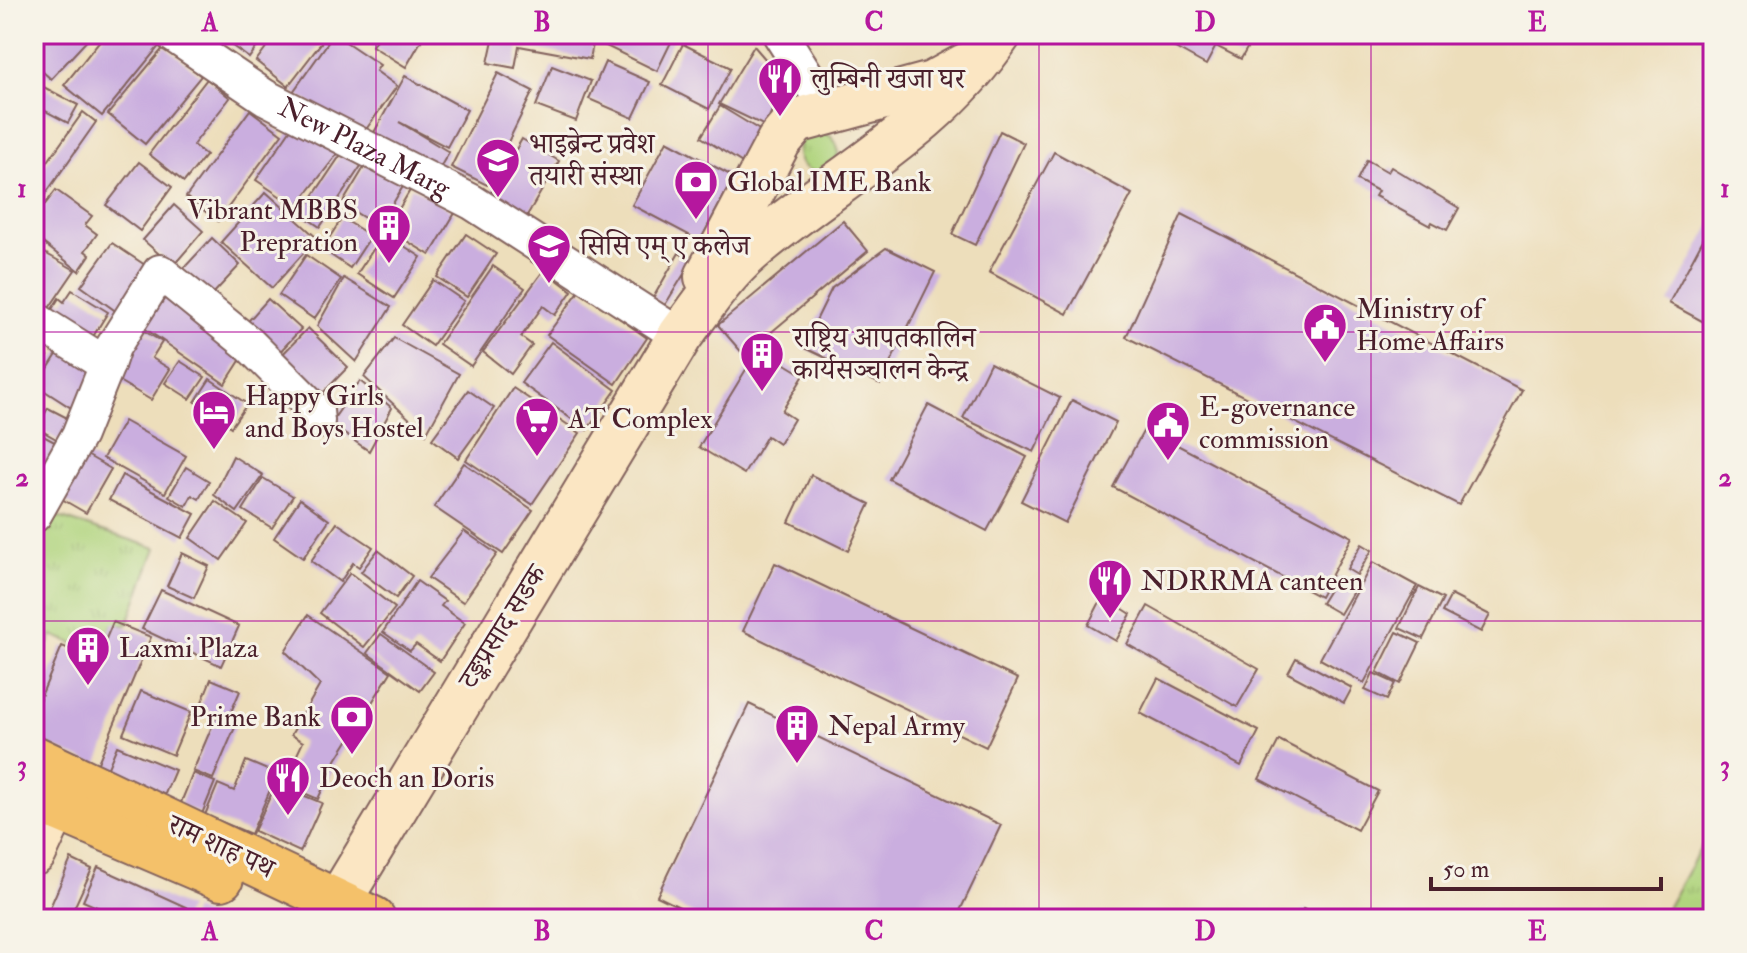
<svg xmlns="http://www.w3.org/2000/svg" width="1747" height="953" font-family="'IM FELL Double Pica','Noto Serif Devanagari',serif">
<defs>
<pattern id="grass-tufts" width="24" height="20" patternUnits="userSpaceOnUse" patternTransform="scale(2)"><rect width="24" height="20" fill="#b0d47e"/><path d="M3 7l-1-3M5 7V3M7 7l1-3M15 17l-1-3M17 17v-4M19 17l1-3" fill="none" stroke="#99b66d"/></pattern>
</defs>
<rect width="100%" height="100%" fill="#f7f3e8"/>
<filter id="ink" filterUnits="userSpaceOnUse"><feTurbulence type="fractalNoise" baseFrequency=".0125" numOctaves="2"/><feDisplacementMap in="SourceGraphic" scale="16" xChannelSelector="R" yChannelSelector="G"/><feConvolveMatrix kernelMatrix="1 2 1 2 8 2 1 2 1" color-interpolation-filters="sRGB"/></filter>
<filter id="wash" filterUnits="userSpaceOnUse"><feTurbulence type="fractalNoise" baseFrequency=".006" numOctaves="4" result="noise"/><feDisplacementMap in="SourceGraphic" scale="32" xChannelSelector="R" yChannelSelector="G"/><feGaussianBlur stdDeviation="1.8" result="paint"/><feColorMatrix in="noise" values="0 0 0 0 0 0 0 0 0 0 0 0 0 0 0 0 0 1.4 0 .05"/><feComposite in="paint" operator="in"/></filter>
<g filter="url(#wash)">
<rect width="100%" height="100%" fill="#eddebb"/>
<g fill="url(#grass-tufts)" stroke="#7d7a54" stroke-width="2">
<circle cx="818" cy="152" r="20"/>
<path d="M34,509L156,548L127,625H112L103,655L52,635L34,683Z"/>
<path d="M1713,826V919H1661Z"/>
</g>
<g id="blocks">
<g fill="#caaedf">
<path d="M49,34H93L51,79L34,64V50Z"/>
<path d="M105,34H159L165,39L102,116L64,85Z"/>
<path d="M216,34H266L249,58Z"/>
<path d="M276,34H328L288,86L256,61Z"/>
<path d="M334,34L380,65L376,71L397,86L362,135L293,92Z"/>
<path d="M379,34H425L406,67L372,46Z"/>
<path d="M468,34H595L590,59L519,46L515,68L488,63L493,40Z"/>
<path d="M606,34L635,36L675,34L657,71L602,44Z"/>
<path d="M1150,34H1255L1241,59L1216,46L1206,65Z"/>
<path d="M683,44L731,68L709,109L662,85Z"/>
<path d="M165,46L201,76L145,144L108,114Z"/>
<path d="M754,46L785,82L765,126L719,104Z"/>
<path d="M605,62L650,82L633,118L589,99Z"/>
<path d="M552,66L591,81L576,121L536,106Z"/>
<path d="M498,73L533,91L487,185L451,167Z"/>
<path d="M405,76L467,110L447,147L399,122L449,152L435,176L371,138Z"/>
<path d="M207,79L230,98L193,145L206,155L184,182L149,154Z"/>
<path d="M34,82L78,105L68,123L34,105Z"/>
<path d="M720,106L771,137L752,169L701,137Z"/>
<path d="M250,110L282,134L218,221L186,197Z"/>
<path d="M83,112L96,122L44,196L34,189V181Z"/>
<path d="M293,126L339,152L296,207L256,180Z"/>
<path d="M1000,131L1024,143L975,245L952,234Z"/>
<path d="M522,139L559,161L522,224L485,203Z"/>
<path d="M667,141L734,177L700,241L632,205Z"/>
<path d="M1054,152L1132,194L1067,314L989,272Z"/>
<path d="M342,153L361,166L320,227L301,214Z"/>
<path d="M1367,160L1388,172L1391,167L1459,208L1447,230L1432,222L1430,226L1375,196L1378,191L1357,180Z"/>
<path d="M368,161L405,183L379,227L342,204Z"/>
<path d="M139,162L172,187L140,231L106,205Z"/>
<path d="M412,187L455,213L430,255L387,229Z"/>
<path d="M56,190L92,216L85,225L97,234L85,251L90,255L79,271L34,236V219Z"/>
<path d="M266,192L317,238L272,288L221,242Z"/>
<path d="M174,205L203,231L173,266L143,240Z"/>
<path d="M1182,214L1522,390L1459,505L1126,337Z"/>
<path d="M342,218L371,236L350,268L322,249Z"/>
<path d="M843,221L868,251L744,355L718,325Z"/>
<path d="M1713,221V327L1669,303Z"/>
<path d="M384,233L421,257L394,298L357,274Z"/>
<path d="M466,234L496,254L467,297L437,277Z"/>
<path d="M212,238L240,265L211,296L183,269Z"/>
<path d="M112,243L148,267L117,312L81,286Z"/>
<path d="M36,248L75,270L45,314L34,308Z"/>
<path d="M886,248L935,272L880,384L803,347L832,288Z"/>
<path d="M679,253L692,261L665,305L653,298Z"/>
<path d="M306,255L341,279L314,319L279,295Z"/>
<path d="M493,266L525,288L471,366L439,344Z"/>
<path d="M544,270L572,291L555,315L543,306L521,337L532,345L511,374L483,352Z"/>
<path d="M344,278L391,307L356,362L317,326Z"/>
<path d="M433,280L464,301L432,346L402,325Z"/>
<path d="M159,286L243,356L225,384L137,323Z"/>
<path d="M72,290L108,312L86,348L44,322L59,298L64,302Z"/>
<path d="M580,290L647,338L616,384L547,335Z"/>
<path d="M268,299L301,329L274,358L242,328Z"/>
<path d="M136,326L162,342L152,358L170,369L151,400L107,374Z"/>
<path d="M308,328L348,367L317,399L277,360Z"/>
<path d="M394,338L459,374L426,434L364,377Z"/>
<path d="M551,342L616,390L587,430L521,383Z"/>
<path d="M63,345L102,370L76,411L37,386Z"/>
<path d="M34,348L48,356L34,378Z"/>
<path d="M759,348L804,375L782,411L794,419L779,444L767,436L744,474L699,447Z"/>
<path d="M180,361L205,377L190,399L165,383Z"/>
<path d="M990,363L1060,398L1034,452L963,418Z"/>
<path d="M210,379L247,404L231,427L195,402Z"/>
<path d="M360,381L392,408L369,451L330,424Z"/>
<path d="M513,388L580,433L532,504L466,460Z"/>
<path d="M468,390L494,408L458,458L432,439Z"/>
<path d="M1072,400L1116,422L1065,523L1021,501Z"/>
<path d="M928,405L1027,457L987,531L889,479Z"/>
<path d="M48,408L77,423L65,444L37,428Z"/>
<path d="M124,421L186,456L165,493L103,458Z"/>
<path d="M1145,428L1352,537L1320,597L1113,487Z"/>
<path d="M34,431L64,447L34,483Z"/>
<path d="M78,450L111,469L86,513L53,494Z"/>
<path d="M233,456L263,475L237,512L214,495Z"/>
<path d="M464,463L533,510L503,554L434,507Z"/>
<path d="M186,467L209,481L199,499L192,495L186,506L169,496Z"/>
<path d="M122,475L195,514L182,538L109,500Z"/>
<path d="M811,475L870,504L848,551L789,522Z"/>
<path d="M263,478L293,496L272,528L243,510Z"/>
<path d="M300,499L329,520L303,558L274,538Z"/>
<path d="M215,501L247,523L221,560L190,538Z"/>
<path d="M337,523L373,547L359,567L353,563L340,582L311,561Z"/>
<path d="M464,531L497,554L463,602L428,578Z"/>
<path d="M1362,544L1372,550L1357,575L1347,569Z"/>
<path d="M378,550L412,576L396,598L361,572Z"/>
<path d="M182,553L209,566L194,598L167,586Z"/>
<path d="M1373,562L1417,586L1364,683L1320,659Z"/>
<path d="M775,563L1018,679L986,747L743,631Z"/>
<path d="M350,573L395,608L364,647L320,613Z"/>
<path d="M1337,577L1355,588L1340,614L1321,603Z"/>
<path d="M417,581L445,601L441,606L465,623L440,661L416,644L410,651L383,632Z"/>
<path d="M1419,587L1443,599L1423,639L1399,628Z"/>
<path d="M161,590L239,626L221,666L142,629Z"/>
<path d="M1451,595L1490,615L1481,632L1442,612Z"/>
<path d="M1103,596L1131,614L1116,641L1088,625Z"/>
<path d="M1148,606L1259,669L1237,707L1127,644Z"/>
<path d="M308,615L391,672L336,760L318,799L283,784L303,742L291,735L320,685L285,651Z"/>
<path d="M113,622L151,637L97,765L34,739V713L62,646L97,660Z"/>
<path d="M1397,632L1420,643L1400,684L1377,672Z"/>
<path d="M381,634L434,672L420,691L367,653Z"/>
<path d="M1296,658L1352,688L1344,703L1288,673Z"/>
<path d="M1373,673L1395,683L1387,700L1365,690Z"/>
<path d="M1158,678L1259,731L1241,766L1140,713Z"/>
<path d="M211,679L240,691L228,719L200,707Z"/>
<path d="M141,691L191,712L173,755L123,734Z"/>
<path d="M749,704L1001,825L956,919H704L657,896Z"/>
<path d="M216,717L236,725L213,779L193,771Z"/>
<path d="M1279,740L1378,791L1357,830L1259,779Z"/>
<path d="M117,746L175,770L162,801L104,777Z"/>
<path d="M246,761L277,774L251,834L205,815L218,784L234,791Z"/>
<path d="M193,773L215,782L202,814L180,805Z"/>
<path d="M276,784L322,803L300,852L254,831Z"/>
<path d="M71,859L92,869L69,919H45Z"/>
<path d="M98,867L188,908L183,919H124L83,901Z"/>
<path d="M1303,909L1326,919H1299Z"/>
<path d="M194,910L213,919H190Z"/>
</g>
</g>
</g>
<g filter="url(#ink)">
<use href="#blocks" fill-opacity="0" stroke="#83625d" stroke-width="2"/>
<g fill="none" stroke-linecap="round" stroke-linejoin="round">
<g stroke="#83625d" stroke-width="38">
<g id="street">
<path id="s1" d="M172,34L265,97L472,202L680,336"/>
<path d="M780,34L830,113"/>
<path d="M34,319L107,365L113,347L160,272L249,344L316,411L317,421"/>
<path d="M34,515L79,435L107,365"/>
</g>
</g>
<g stroke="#83625d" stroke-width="48">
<g id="secondary">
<path d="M707,277L779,141L796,121L932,84L965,66"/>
<path d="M34,853L70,775"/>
<path d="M328,919L680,336C702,307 722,275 750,251C835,178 935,130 999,34"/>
</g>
</g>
<g stroke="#83625d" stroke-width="48">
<g id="primary">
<path d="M34,758L373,919"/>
<path d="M34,798L221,878"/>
</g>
</g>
<use href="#street" stroke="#fff" stroke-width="34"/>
<use href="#secondary" stroke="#fbe6c3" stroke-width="44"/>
<use href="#primary" stroke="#f4c16a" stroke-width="44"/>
</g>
</g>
<path fill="none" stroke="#b5179e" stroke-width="2" stroke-opacity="0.55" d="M376,34V919M708,34V919M1039,34V919M1371,34V919M34,332H1713M34,621H1713"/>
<defs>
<g id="restaurant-pin" transform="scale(2.3)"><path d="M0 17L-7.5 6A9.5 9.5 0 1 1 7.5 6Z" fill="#b5179e" stroke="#f7f3e8"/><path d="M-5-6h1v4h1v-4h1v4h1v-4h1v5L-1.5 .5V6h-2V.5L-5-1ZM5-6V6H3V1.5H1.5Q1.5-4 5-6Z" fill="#fff"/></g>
<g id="school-pin" transform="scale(2.3)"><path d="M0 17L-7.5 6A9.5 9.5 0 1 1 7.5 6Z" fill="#b5179e" stroke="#f7f3e8"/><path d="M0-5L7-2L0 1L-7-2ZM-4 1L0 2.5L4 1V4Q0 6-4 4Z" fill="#fff"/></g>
<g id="bank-pin" transform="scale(2.3)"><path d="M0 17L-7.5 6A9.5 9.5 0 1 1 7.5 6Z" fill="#b5179e" stroke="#f7f3e8"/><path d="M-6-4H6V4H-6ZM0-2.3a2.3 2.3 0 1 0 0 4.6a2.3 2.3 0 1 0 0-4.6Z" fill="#fff"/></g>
<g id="building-pin" transform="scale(2.3)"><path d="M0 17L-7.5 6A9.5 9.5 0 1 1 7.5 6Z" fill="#b5179e" stroke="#f7f3e8"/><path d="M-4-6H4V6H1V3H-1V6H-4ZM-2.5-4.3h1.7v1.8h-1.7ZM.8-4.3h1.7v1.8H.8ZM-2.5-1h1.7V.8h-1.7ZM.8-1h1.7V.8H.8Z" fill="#fff"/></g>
<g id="university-pin" transform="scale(2.3)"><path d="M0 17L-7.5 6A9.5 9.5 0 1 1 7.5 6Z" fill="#b5179e" stroke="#f7f3e8"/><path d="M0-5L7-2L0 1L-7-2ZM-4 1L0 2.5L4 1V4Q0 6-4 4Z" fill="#fff"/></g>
<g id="civic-pin" transform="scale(2.3)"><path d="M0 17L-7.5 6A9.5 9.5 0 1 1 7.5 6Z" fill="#b5179e" stroke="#f7f3e8"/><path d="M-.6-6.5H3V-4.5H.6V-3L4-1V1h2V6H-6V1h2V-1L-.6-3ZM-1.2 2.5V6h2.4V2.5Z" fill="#fff"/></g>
<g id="hotel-pin" transform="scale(2.3)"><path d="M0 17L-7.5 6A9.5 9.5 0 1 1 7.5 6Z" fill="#b5179e" stroke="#f7f3e8"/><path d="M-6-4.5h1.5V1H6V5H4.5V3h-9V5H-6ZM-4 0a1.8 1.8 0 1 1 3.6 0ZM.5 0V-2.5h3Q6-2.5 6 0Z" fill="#fff"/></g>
<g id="supermarket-pin" transform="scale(2.3)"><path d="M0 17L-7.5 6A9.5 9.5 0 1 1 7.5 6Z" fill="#b5179e" stroke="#f7f3e8"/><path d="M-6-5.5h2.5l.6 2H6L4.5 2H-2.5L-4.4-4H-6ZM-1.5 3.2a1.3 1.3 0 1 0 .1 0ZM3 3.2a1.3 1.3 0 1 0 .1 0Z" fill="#fff"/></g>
</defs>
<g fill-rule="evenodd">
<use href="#restaurant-pin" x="780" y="79"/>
<use href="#school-pin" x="498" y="160"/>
<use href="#bank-pin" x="696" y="182"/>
<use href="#building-pin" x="389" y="226"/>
<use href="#university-pin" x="549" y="246"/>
<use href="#civic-pin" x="1325" y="325"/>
<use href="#building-pin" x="762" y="354"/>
<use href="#hotel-pin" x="214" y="412"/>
<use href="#supermarket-pin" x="537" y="419"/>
<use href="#civic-pin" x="1168" y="423"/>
<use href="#restaurant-pin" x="1110" y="581"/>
<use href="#building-pin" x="88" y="648"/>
<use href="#bank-pin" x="352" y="717"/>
<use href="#building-pin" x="797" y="726"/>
<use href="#restaurant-pin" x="288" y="778"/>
</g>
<g text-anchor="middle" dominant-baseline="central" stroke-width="6" stroke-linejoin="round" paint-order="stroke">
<g font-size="28" fill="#4a1f2b" stroke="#f7f3e8" text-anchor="start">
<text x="811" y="79">लुम्बिनी खजा घर</text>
<text x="529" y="144">भाइब्रेन्ट प्रवेश<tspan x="529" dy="32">तयारी संस्था</tspan></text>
<text x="727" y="182">Global IME Bank</text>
<text x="358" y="210" text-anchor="end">Vibrant MBBS<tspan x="358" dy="32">Prepration</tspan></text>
<text x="580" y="246">सिसि एम् ए कलेज</text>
<text x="1356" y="309">Ministry of<tspan x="1356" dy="32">Home Affairs</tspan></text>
<text x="793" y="338">राष्ट्रिय आपतकालिन<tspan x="793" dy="32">कार्यसञ्चालन केन्द्र</tspan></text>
<text x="245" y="396">Happy Girls<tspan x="245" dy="32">and Boys Hostel</tspan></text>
<text x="1199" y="407">E-governance<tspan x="1199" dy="32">commission</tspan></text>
<text x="568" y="419">AT Complex</text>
<text x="1141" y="581">NDRRMA canteen</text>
<text x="119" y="648">Laxmi Plaza</text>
<text x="321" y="717" text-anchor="end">Prime Bank</text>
<text x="828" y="726">Nepal Army</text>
<text x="319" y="778">Deoch an Doris</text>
</g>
<g font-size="28" fill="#4a1f2b" stroke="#f7f3e8">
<text stroke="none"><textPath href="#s1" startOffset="224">New Plaza Marg</textPath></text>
<text transform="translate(503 627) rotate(-58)">टङ्कप्रसाद सडक</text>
<text transform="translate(221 847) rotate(25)">राम शाह पथ</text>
</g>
</g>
<rect width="1747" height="953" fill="none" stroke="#f7f3e8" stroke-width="88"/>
<path d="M1431 877v12h230v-12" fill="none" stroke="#4a1f2b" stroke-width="4"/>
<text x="1443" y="877" font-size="24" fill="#4a1f2b" stroke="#f7f3e8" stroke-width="6" paint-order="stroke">50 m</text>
<rect x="44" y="44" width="1659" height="865" fill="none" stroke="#b5179e" stroke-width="3"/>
<g font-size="26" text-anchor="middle" font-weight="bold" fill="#b5179e">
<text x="210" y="31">A</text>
<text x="542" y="31">B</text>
<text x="874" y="31">C</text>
<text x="1205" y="31">D</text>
<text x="1537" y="31">E</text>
<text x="22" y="197">1</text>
<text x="1725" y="197">1</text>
<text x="22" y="486">2</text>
<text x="1725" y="486">2</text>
<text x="22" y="774">3</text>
<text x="1725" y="774">3</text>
<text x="210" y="940">A</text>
<text x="542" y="940">B</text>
<text x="874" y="940">C</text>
<text x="1205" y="940">D</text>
<text x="1537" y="940">E</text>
</g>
</svg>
